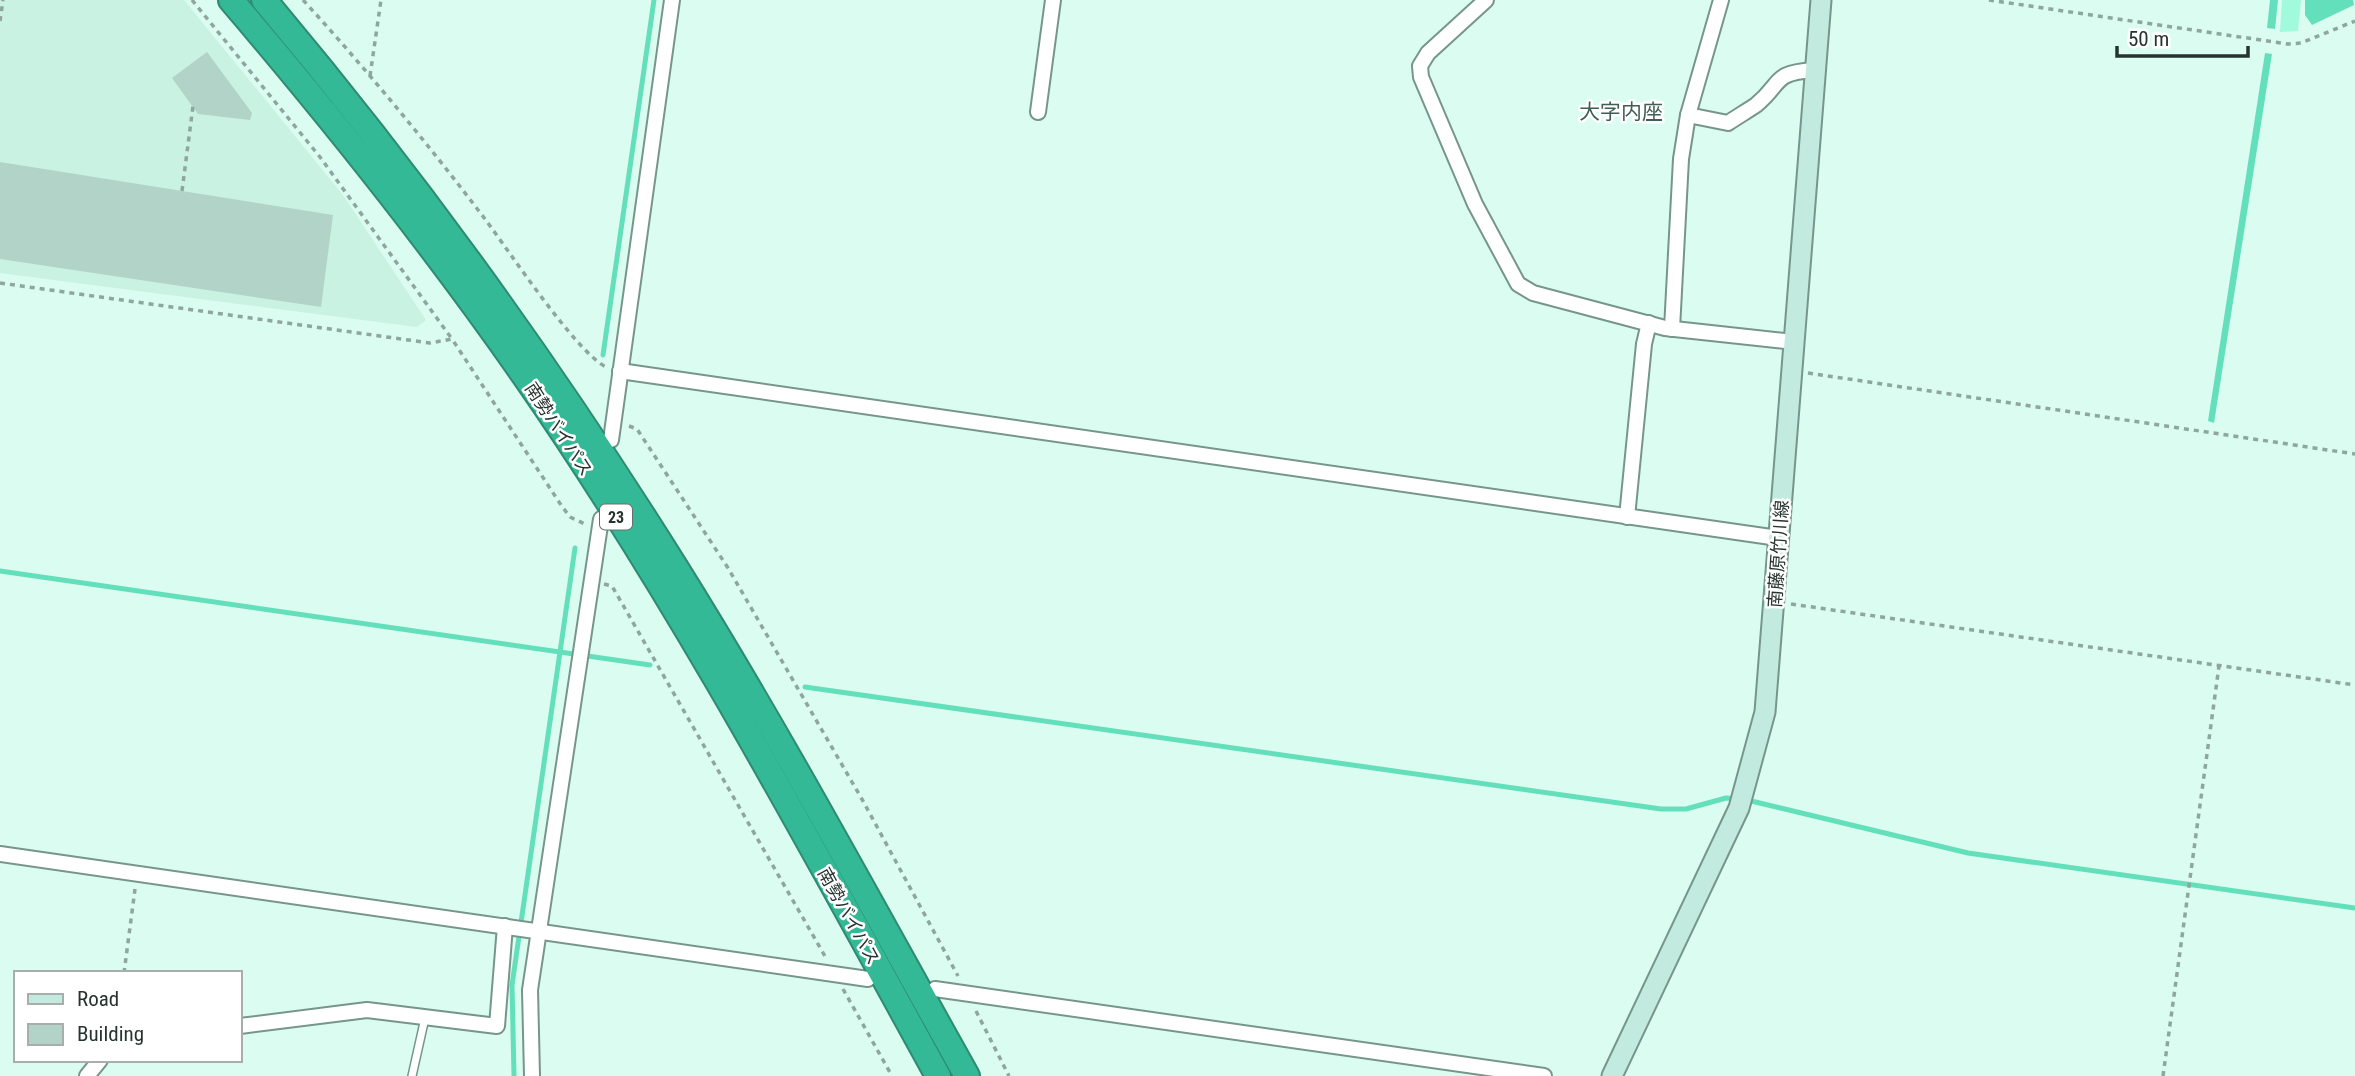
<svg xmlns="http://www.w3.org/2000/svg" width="2355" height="1076" font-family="'Roboto Condensed','Noto Sans JP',sans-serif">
<rect width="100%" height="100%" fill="#dbfcf0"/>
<path fill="#c9f2e2" d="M0,0H184L343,195L426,320L417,327L0,273Z"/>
<path fill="#a2fadc" d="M2282,0H2301L2298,31L2280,32Z"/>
<g fill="#63e0bb">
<path d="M2270,0H2278L2275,29L2267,28Z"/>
<path d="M2305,0H2353L2354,5L2312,25L2305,15Z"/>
<path d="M2265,53L2272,54L2214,423L2208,421Z"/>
</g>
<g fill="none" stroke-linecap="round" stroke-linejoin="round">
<g stroke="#63e0bb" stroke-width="5">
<path d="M603,355L654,0"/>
<path d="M0,571L650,665"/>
<path d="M805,687L1661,809H1686L1726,798L1737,799"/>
<path d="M1747,800L1968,853L2355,908"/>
<path d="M514,1076L512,985L575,548"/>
</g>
</g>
<g fill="#b2d3c7">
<path d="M207,52L252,113L250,120L198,114L172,78Z"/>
<path d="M0,162L333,215L321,307L0,259Z"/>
</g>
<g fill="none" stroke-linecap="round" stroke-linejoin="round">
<g stroke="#77968b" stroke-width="10">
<path id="lane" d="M412,1076L425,1018"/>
</g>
<g stroke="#77968b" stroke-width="18">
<g id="street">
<path d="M1486,0L1428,53L1420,66L1421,77L1475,204L1518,284L1533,293L1665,328L1794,342"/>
<path d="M1721,0L1688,115L1728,123C1737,117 1747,111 1756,105C1783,83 1771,73 1814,70"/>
<path d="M1038,112L1053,0"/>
<path d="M1672,329L1681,159L1688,115"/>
<path d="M620,371L1778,538"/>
<path d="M611,440L672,0"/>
<path d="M1627,517L1644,344L1649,323"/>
<path d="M0,854L868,979"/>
<path d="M935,989L1544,1076"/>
<path d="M240,1026L367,1010L497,1026L505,926"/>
<path d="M87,1076L100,1060"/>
<path d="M532,1076L530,990L601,519"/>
</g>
</g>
<g stroke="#77968b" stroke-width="23">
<path id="secondary" d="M1612,1076L1739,808L1765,712L1821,0"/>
</g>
<g stroke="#2f8a71" stroke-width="28">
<g id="highway">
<path d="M231,0C335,122 435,247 526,378C680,600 808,840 938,1076"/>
<path d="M264,0C415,179 550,367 674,565C778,731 871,905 967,1076"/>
</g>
</g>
<g stroke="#8ea69e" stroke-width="3.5" stroke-dasharray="5 5" stroke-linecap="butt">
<path d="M192,0L320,157L452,339"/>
<path d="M303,0C367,70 428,144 485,219C509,251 576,352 606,367"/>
<path d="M1989,0L2288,44L2301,43L2355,21"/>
<path d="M0,21L3,0"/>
<path d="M370,76L381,0"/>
<path d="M182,191L193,106"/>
<path d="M0,283L430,343L452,339L561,505L570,517L585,524"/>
<path d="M1808,373L2355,454"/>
<path d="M629,426L637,429L728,568L863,801L958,976"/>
<path d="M604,584L612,586L826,958"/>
<path d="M1791,604L2355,685"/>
<path d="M124,973L135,889"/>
<path d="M843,989L892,1076"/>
<path d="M976,1011L1009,1076"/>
<path d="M2163,1076L2219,666"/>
</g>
<use href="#lane" stroke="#fff" stroke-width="7"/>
<use href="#street" stroke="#fff" stroke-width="14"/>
<use href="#secondary" stroke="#c2eadf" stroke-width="19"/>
<use href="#highway" stroke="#33b995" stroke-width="24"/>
</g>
<g text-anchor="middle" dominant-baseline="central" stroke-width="5" stroke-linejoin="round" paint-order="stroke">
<rect fill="#fff" stroke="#68706d" stroke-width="2" x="600" y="504.5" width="32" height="25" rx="5"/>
<g font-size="16" font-weight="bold" fill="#27332f">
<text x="616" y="517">23</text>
</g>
<g font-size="18" fill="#27332f" stroke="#fff">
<text transform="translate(559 429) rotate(57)">南勢バイパス</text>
<text transform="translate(1778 554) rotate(-86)">南藤原竹川線</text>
<text transform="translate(849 916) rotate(61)">南勢バイパス</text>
</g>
<g font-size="21" fill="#415e53" stroke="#fff">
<text x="1621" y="112">大字内座</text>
</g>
</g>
<rect x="14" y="971" width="228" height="91" fill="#ffffff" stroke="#a9adac" stroke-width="2"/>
<rect x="28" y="994" width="35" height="10" fill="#c2eadf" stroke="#a9adac" stroke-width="2"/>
<text x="77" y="1006" font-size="21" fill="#27332f">Road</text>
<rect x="28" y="1024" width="35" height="21" fill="#b2d3c7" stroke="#a9adac" stroke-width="2"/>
<text x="77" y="1041" font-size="21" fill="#27332f">Building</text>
<path d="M2117 46v10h131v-10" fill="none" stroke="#27332f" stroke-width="3.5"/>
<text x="2128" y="46" font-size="21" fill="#27332f" stroke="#ffffff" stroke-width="5" paint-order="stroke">50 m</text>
</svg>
